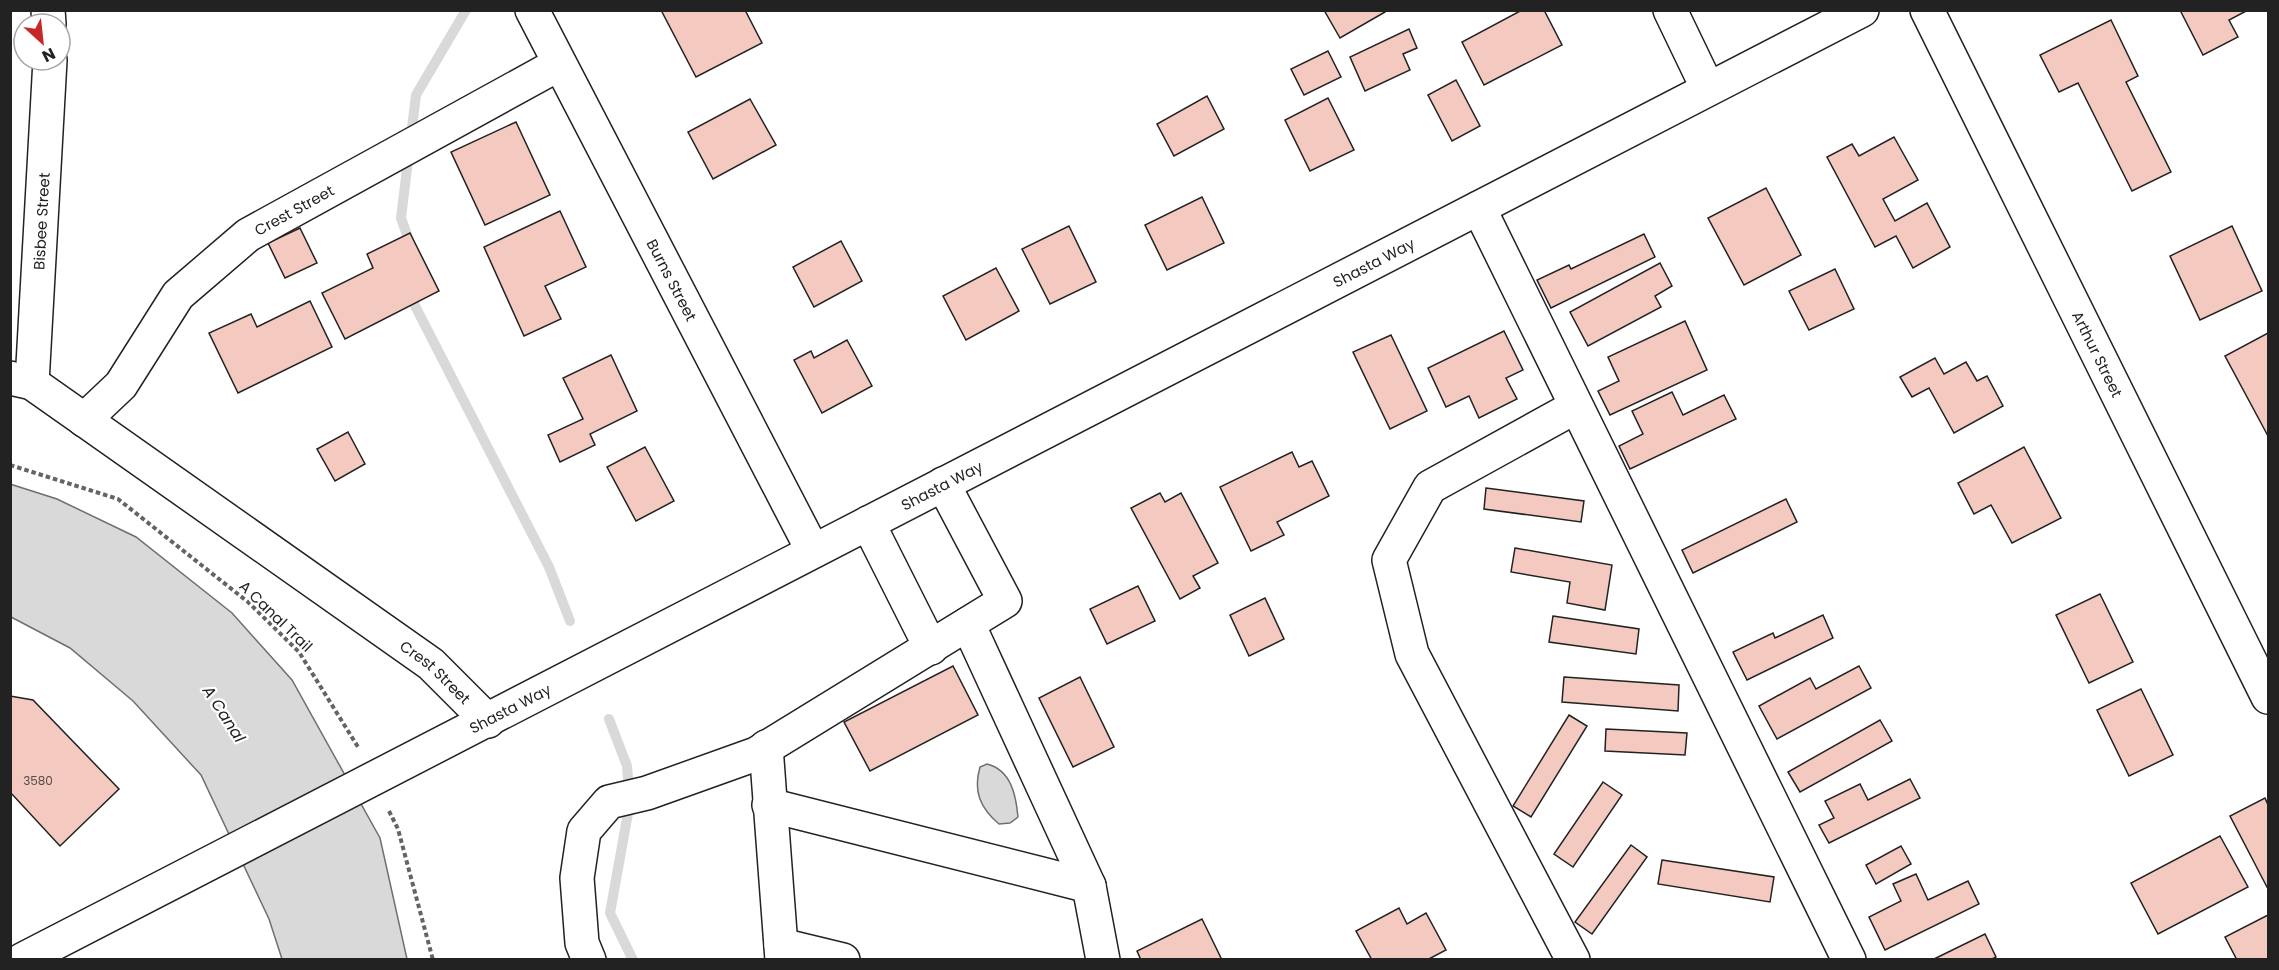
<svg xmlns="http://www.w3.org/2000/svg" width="2279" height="970" font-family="Poppins,sans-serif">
<rect width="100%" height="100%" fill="#fff"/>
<g fill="#d9d9d9" stroke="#6f6f6f" stroke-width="1.5">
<path d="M10,484L57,499L136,537L232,613L292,680L380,838L407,959H282L269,919L201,775L133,701L70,648L11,617Z"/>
<path d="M987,764C1011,770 1016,795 1018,817L1010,823L999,824C980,808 973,791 980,767Z"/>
</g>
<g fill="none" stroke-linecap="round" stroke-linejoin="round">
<g stroke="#d9d9d9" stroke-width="10">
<path d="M411,246L401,218L416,95L466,10"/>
<path d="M412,291L411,298L549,567L570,621"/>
<path d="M609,719L627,766L630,802L610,913L633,960"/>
</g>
</g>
<g fill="#f3c9c0" stroke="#222" stroke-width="1.5">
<path d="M661,10H745L762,43L696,77Z"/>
<path d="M1324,10H1385V12L1340,38Z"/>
<path d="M1522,10H1544L1562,45L1484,85L1462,42Z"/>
<path d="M2180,10H2248L2229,20L2238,37L2203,55Z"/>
<path d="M2111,20L2138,76L2126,82L2171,172L2132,191L2078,83L2059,92L2040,55Z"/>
<path d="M1409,29L1417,48L1403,54L1410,70L1365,91L1350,57Z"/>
<path d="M1328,51L1341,77L1304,95L1291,69Z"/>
<path d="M1456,80L1480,126L1452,141L1428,95Z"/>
<path d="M1207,96L1224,129L1174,156L1157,124Z"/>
<path d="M1328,98L1354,150L1310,171L1285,120Z"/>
<path d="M750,99L776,145L713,179L688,132Z"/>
<path d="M516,122L550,195L485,225L451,152Z"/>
<path d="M1894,137L1918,180L1883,199L1895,221L1927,203L1950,247L1913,268L1896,236L1875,247L1827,157L1852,144L1859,156Z"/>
<path d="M1766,188L1801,255L1744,285L1708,218Z"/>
<path d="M1202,197L1224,243L1167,270L1145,225Z"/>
<path d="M560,211L586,267L545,286L561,319L524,336L484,247Z"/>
<path d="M1069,226L1096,282L1050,304L1022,249Z"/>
<path d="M2232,226L2262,291L2200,320L2170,256Z"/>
<path d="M300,228L317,263L285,278L268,243Z"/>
<path d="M410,233L439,291L345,339L322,293L373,268L367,254Z"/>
<path d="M1644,234L1655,257L1551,308L1537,280L1569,265L1571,269Z"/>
<path d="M841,241L862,281L814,307L793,267Z"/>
<path d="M1660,263L1672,286L1655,296L1661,307L1588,346L1570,312Z"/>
<path d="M996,268L1019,311L966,340L943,296Z"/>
<path d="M1835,269L1854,309L1809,330L1789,291Z"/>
<path d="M310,301L332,347L238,393L209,333L251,314L257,327Z"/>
<path d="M1685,321L1707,370L1610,415L1598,391L1619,381L1608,357Z"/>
<path d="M1504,331L1523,370L1506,378L1517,399L1479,418L1469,396L1446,407L1428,368Z"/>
<path d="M2268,333V436L2225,356Z"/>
<path d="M1391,335L1427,411L1390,429L1353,352Z"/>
<path d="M847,340L872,386L822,413L794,360L811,351L814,358Z"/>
<path d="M611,355L637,411L590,434L595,445L560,462L548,435L583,419L563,378Z"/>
<path d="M1935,358L1944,374L1966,362L1977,381L1987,376L2003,406L1954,433L1929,388L1912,397L1900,377Z"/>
<path d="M1672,392L1683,415L1724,395L1736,419L1630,469L1619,446L1643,434L1632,411Z"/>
<path d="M348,432L365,464L335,481L317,449Z"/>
<path d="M645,447L674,501L636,521L607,467Z"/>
<path d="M2024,447L2061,518L2012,543L1991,505L1974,514L1958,483Z"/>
<path d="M1292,452L1299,467L1312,461L1329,496L1277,522L1284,535L1251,551L1220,487Z"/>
<path d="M1486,488L1584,501L1581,522L1484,509Z"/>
<path d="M1160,493L1165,502L1181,493L1218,563L1193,576L1200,588L1180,599L1131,508Z"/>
<path d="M1786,499L1797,522L1693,573L1682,550Z"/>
<path d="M1515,548L1612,565L1605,610L1567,603L1570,582L1511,572Z"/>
<path d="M1138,586L1155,621L1107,644L1090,609Z"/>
<path d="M2100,594L2133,662L2089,683L2056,615Z"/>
<path d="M1265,598L1284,639L1249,656L1230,615Z"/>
<path d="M1823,615L1833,638L1747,680L1733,652L1773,633L1775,638Z"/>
<path d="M1553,616L1639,629L1636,654L1549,642Z"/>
<path d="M953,666L978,715L870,771L844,722Z"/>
<path d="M1859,666L1871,688L1777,739L1759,706L1810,678L1816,689Z"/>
<path d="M1080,677L1114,747L1073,767L1039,698Z"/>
<path d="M1564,677L1679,685L1678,711L1562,702Z"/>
<path d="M2141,689L2173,755L2129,776L2097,710Z"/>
<path d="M10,696L33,700L119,789L60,846L10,792Z"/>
<path d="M1569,715L1587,726L1531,817L1513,806Z"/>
<path d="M1880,720L1892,741L1800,792L1788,772Z"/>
<path d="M1606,729L1687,733L1685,755L1605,751Z"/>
<path d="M1910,779L1920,798L1829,843L1819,825L1834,818L1825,801L1860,784L1868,800Z"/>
<path d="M1603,782L1622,795L1573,867L1554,854Z"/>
<path d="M2265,798L2268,805V889L2230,816Z"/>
<path d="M2220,836L2248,887L2158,934L2131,883Z"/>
<path d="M1631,845L1647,857L1592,934L1575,922Z"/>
<path d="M1901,846L1911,864L1876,884L1866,865Z"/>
<path d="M1662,860L1774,877L1770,902L1658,884Z"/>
<path d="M1916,874L1928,900L1968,881L1979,904L1885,950L1869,917L1901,901L1893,884Z"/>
<path d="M1399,908L1407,924L1426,913L1446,950L1427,960H1372L1356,931Z"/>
<path d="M2268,915V960H2237L2225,937Z"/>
<path d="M1202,919L1222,960H1141L1137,951Z"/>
<path d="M1985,934L1996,957L1990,960H1932Z"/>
</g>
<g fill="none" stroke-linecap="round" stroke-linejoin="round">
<g stroke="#222" stroke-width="36">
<g id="minor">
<path d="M48,10L49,24"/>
<path id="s1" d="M532,10L813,551"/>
<path d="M1670,10L1708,89"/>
<path id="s2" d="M1927,10L2268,697"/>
<path d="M1479,208L1849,960"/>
<path id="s3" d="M10,378L32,383L431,664L488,721"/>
<path id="s4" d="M32,383L50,60"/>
<path id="s5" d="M84,420L121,385L178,295L248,235L559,64"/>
<path d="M868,523L931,648"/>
<path d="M968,624L1089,886L1103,960"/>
<path d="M766,747L782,960"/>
<path d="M769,805L1089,886"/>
<path d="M781,945L843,960"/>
<path d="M589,960L582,943L577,878L584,831L609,802L647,793L756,754L1005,601L943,484"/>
<path d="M1573,960L1412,654L1389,560L1430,487L1575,407"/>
</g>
</g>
<g stroke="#222" stroke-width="36">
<g id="major">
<path id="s6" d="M22,960L1862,10"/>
</g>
</g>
<g stroke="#646464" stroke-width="4" stroke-dasharray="4.5 3" stroke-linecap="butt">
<path d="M10,465L118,499L248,602L299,652L358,747"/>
<path d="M389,811L398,829L433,960"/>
</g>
<use href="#minor" stroke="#fff" stroke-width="33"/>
<use href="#major" stroke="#fff" stroke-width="33"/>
</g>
<g text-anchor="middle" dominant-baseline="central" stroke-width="4.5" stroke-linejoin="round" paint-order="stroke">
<g font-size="12" fill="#564c4a">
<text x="38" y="780">3580</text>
</g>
<g font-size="15" fill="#222" stroke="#fff">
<text stroke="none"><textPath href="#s5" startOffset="302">Crest Street</textPath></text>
<text stroke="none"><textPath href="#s4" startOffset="162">Bisbee Street</textPath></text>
<text stroke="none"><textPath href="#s6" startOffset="1521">Shasta Way</textPath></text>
<text stroke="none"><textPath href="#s1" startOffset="304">Burns Street</textPath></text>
<text stroke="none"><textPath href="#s2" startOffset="384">Arthur Street</textPath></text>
<text stroke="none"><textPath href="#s6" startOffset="1035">Shasta Way</textPath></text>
<text transform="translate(276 616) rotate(44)">A Canal Trail</text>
<text stroke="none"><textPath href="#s3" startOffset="519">Crest Street</textPath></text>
<text stroke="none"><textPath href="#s6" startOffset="549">Shasta Way</textPath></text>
</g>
<g font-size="16" font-style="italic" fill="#222" stroke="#fff">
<text transform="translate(224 714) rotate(57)">A Canal</text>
</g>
</g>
<rect width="2279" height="970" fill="none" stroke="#222222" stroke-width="24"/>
<g transform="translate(42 42) rotate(153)"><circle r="28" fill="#ffffff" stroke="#a7a7a7" stroke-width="1.5"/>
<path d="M0-4.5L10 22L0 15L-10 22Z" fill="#c62828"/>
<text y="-9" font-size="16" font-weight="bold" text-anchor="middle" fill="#222222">N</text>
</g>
</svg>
